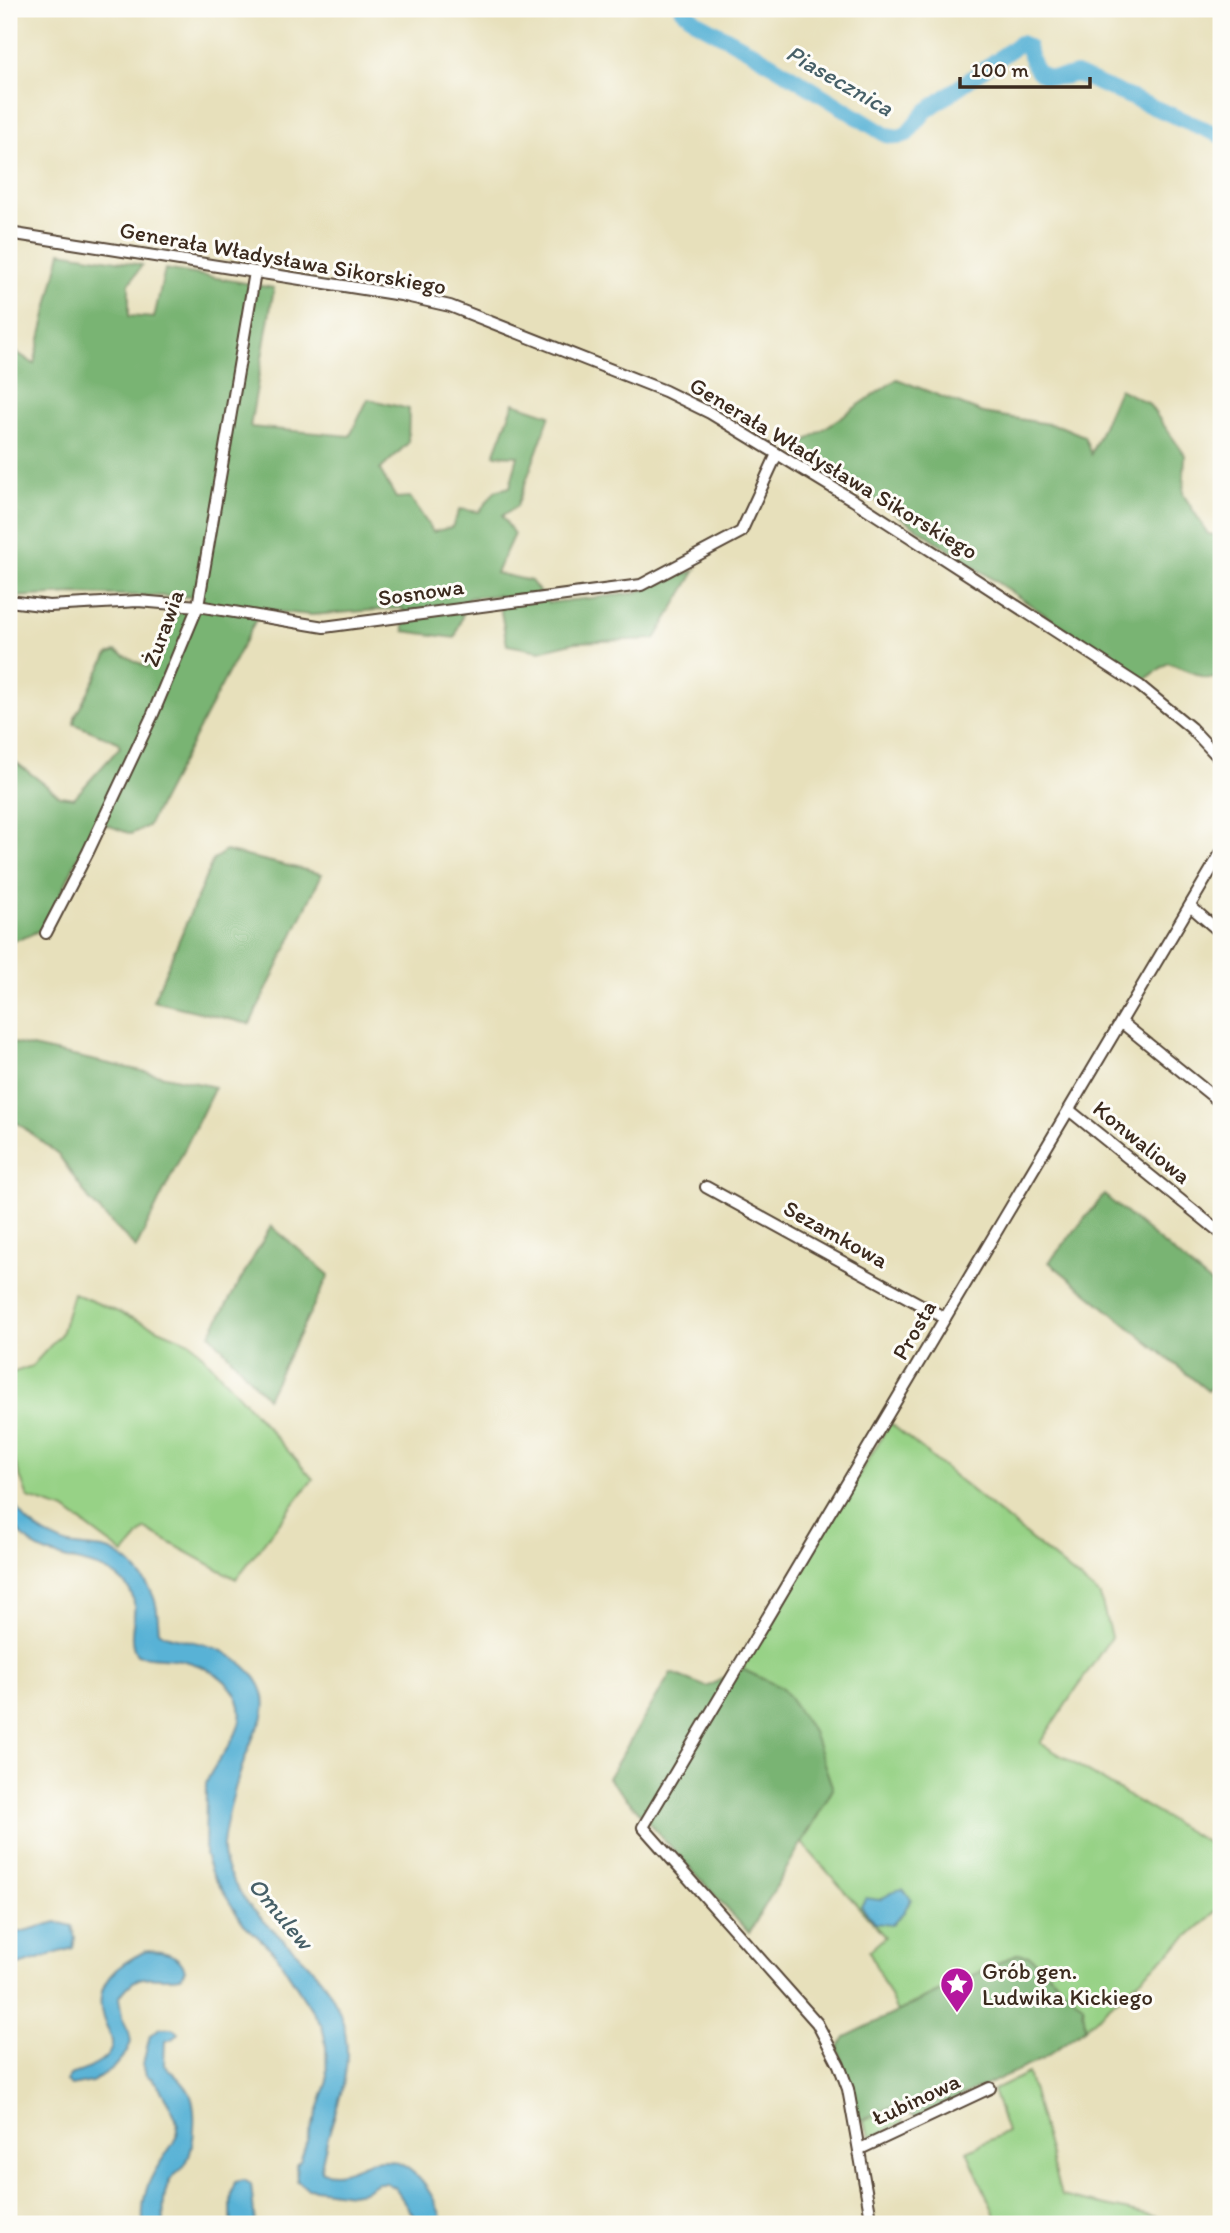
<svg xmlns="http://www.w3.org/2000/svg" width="1230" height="2233" font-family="Itim,sans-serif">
<rect width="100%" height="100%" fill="#fdfcf7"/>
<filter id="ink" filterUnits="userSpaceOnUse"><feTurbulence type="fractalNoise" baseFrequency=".0143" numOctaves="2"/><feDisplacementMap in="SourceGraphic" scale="14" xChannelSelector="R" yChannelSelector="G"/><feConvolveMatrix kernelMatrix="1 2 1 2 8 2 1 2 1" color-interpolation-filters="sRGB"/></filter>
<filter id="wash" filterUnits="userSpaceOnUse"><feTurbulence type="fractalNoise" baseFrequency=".00686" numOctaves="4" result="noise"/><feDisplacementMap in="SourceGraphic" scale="28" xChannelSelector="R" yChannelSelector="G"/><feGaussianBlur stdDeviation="1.57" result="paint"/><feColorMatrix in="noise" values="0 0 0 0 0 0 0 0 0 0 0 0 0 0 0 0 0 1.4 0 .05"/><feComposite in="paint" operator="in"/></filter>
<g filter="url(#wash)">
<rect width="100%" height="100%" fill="#e7e0bb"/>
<g fill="#97d286" stroke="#697e52" stroke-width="2">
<path d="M73,1293L192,1343L313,1479L236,1579L145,1529L124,1554L65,1510L28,1498L9,1446V1374L32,1366L61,1334Z"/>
<path d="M890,1423L1100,1596L1111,1637L1040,1743L1221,1851V1907L1085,2028L1083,2006L1017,1954L897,2012L869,1951L885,1937L802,1843L833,1789L742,1669Z"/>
<path d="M1028,2073L1061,2196L1188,2224H999L967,2151L1007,2132L993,2090Z"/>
<path d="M895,2106L903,2122L871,2138L863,2121Z"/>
</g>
<g fill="#79b473" stroke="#5a6f48" stroke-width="2">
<path d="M61,252L142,265L129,284V316L154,318L165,269L274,288L250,427L350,436L368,399L409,409L408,443L380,470L396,498L410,497L433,532L452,527L460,509L479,512L495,491L510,487L518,456L494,455L514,403L550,415L517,506L502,516L514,534L496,573L531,581L548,603L635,593L696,570L655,639L576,642L540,651L507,645L498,595L468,598L455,638L404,631L403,608L311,615L261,610L148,826L131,834L99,822L93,825L45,928L23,938L9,941V757L60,796L74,798L120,747L118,742L74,724L75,717L108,654L116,651L147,667L153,662L167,623L200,597L72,594L14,597L9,601V293L12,349L34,364Z"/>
<path d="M897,379L983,413L1060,426L1084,436L1091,454L1119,389L1148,403L1185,455L1183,494L1208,534L1221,536V679L1206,678L1168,663L1143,681L797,447Z"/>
<path d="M225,851L322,874L250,1024L153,1001L213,860Z"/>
<path d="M9,1042L215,1087L136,1248L91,1202L58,1154L19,1124L9,1119Z"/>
<path d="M1104,1195L1221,1292V1374L1208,1391L1049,1262Z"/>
<path d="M271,1226L329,1275L267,1398L210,1334Z"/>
<path d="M742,1669L782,1688L813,1732L833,1789L749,1933L608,1778L671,1673L707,1687Z"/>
<path d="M1017,1954L1030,1956L1083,2006L1085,2028L1043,2059L916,2117L894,2106L859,2121L838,2048L845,2037Z"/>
</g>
<g fill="#58b2d6" stroke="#4a6e7a" stroke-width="2">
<path d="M9,1479C11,1491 13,1504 21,1514C30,1528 59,1544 75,1546C89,1548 105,1547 117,1554C132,1563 153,1587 156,1605C158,1613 158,1623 159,1631L165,1635C184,1641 209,1643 226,1653C249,1666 271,1688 263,1716C262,1723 256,1729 254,1735C243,1762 234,1789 228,1816C225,1832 220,1848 225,1863C251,1939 348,1960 347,2055C346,2095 326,2130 321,2169L322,2171C340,2177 353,2168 370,2162C408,2150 436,2194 443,2224H419L395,2188L386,2183H377L363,2192L350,2194L308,2188L297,2181L296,2165L300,2161L327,2084L326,2043L322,2026L275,1953L242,1922L211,1872L205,1855L206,1784C212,1765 228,1752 236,1733C253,1695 219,1670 185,1661C170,1657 153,1659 137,1655C123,1634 144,1610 128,1588C110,1562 71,1563 45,1552C30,1547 19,1531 9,1520Z"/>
<path d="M903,1889L911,1899L904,1912L892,1925L874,1923L861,1906L866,1898L879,1900L897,1890Z"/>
<path d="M57,1922L72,1926L75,1938L73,1948L9,1968V1935Z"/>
<path d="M146,1951C161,1951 180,1953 185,1970L181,1977C151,1982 140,1966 119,1998L122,2018L129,2032L131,2042L127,2052L113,2068L92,2082L71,2086L66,2082L70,2075C84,2071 111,2062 112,2044C113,2036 105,2025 103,2018C92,1983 118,1964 146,1951Z"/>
<path d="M160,2028H173L178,2033L172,2039L165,2041L164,2064C172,2074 183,2080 189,2092C198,2108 195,2151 184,2166C180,2172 173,2175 169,2182C163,2196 163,2209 164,2224H143C141,2194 149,2178 166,2154C171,2146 177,2139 178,2130C178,2121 171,2107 166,2099C160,2089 156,2080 146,2075L143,2064L150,2035Z"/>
<path d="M244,2180L251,2184L255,2224H231C232,2210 229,2195 235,2182Z"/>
</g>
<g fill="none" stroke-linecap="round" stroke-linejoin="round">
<path stroke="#58b2d6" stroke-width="16" d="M682,9L697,22L754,53L886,135L898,137L907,134L926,111L1020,43L1028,47C1034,78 1047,82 1076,74L1221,136"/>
</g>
</g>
<g filter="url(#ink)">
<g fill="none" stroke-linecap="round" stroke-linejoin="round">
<g stroke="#554536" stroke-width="14">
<g id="minor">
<path d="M9,233L401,295L450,306L665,391L710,413L853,500L1140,686L1191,728L1221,760"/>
<path d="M9,601L49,606L138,601L198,606L324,627L641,585L741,532L777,454"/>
<path d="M1190,906L1221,933"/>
<path d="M46,933L88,852L153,714L198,606L255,272"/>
<path d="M1121,1022L1221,1103"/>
<path d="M1069,1110L1221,1233"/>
<path d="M706,1187L945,1318"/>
<path d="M860,2149L990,2088"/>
<path d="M872,2224L848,2089L839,2065L817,2023L643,1827L1221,853"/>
</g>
</g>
<use href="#minor" stroke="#fff" stroke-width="10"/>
</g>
</g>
<defs>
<g id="sight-pin" transform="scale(1.75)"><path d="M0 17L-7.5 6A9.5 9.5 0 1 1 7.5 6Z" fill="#b5179e" stroke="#fdfcf7"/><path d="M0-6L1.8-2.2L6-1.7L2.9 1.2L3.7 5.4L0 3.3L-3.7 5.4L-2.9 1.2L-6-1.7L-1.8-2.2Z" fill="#fff"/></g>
</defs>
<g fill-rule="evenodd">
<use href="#sight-pin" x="957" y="1984"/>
</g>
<g text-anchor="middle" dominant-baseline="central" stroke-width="6" stroke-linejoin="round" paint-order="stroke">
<g font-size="23" fill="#3b2a1e" stroke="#fdfcf7">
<text transform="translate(283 258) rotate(10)">Generała Władysława Sikorskiego</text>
<text transform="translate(834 468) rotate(31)">Generała Władysława Sikorskiego</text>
<text transform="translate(421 592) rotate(-8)">Sosnowa</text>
<text transform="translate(163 628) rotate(-70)">Żurawia</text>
<text transform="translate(1142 1142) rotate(39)">Konwaliowa</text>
<text transform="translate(836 1234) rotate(29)">Sezamkowa</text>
<text transform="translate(914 1330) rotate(-60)">Prosta</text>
<text transform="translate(916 2099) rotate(-25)">Łubinowa</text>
</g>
<g font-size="23" fill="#3b2a1e" stroke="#fdfcf7" text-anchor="start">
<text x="982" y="1971">Grób gen.<tspan x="982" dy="26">Ludwika Kickiego</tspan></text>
</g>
<g font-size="24" font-style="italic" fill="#476068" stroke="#fdfcf7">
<text transform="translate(840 80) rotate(30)">Piasecznica</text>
<text transform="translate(281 1913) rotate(50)">Omulew</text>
</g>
</g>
<rect width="1230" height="2233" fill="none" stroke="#fdfcf7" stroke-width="35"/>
<path d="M960 77v10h130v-10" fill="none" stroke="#3b2a1e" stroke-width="3.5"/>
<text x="971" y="77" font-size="21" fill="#3b2a1e" stroke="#fdfcf7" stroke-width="5" paint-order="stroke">100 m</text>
</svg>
